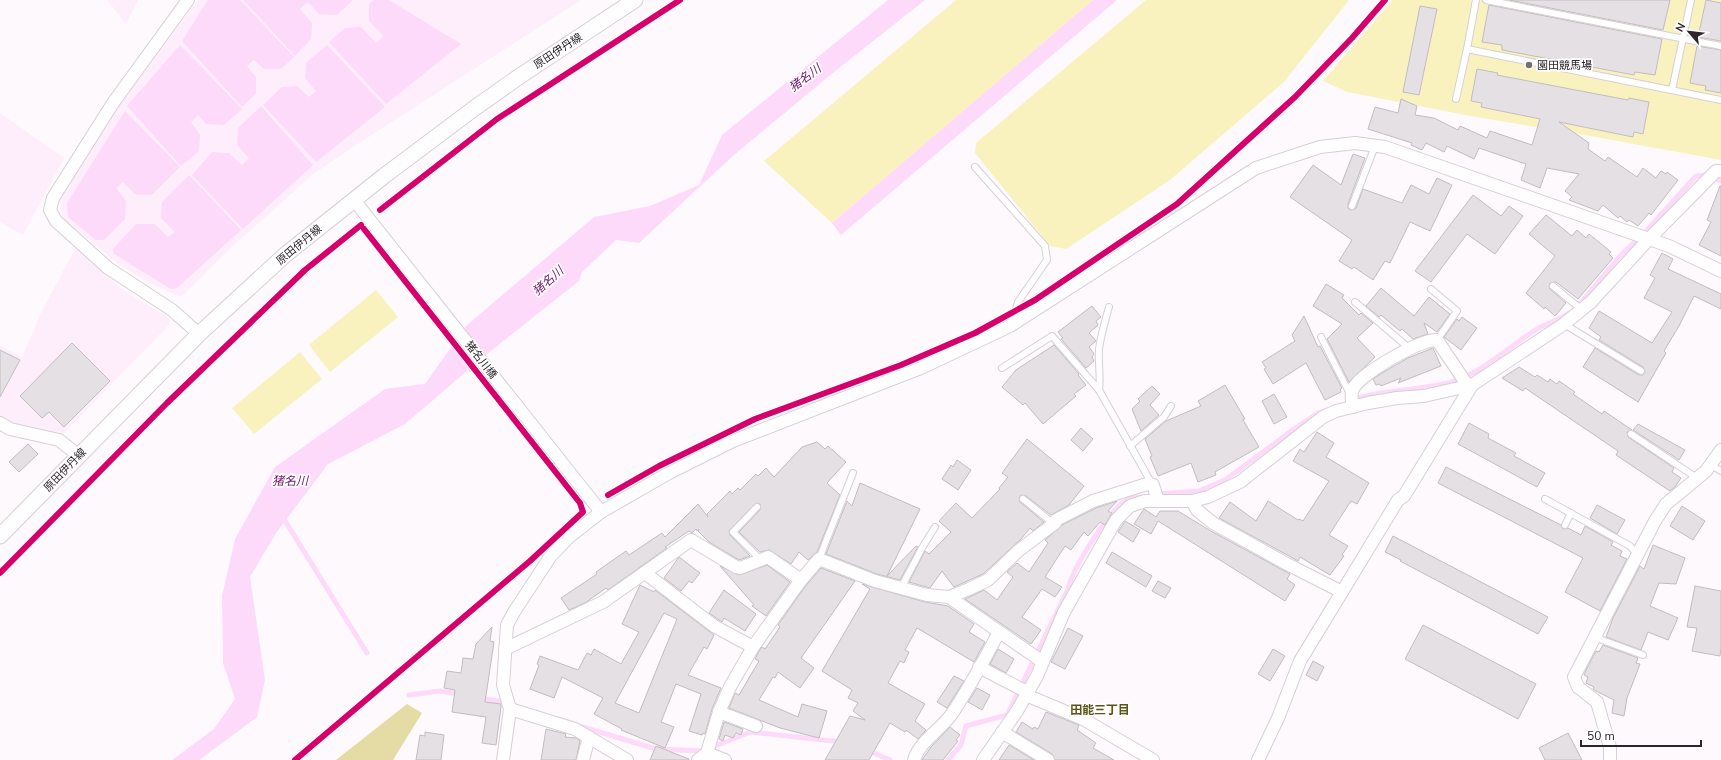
<svg xmlns="http://www.w3.org/2000/svg" width="1721" height="760" font-family="'Nunito Sans','Noto Sans JP',sans-serif">
<rect width="100%" height="100%" fill="#fef9fd"/>
<g fill="#feeefc">
<path d="M107,0H138L126,24Z"/>
<path d="M198,0H581L353,147L312,175L233,246L181,297L147,282L114,261L63,218L60,200L123,100Z"/>
<path d="M0,113L64,158L23,235L0,222Z"/>
<path d="M77,245L120,288L170,319L169,325L64,433L28,430L0,418V346L22,357L42,311Z"/>
</g>
<g fill="#f9f2bf">
<path d="M956,0H1093L832,223L764,161Z"/>
<path d="M1146,0H1349L1284,82L1170,180L1066,249L1050,246L975,153L976,143Z"/>
<path d="M1392,0H1721V160L1585,135L1476,117L1347,92L1323,81Z"/>
<path d="M376,290L398,317L330,372L309,345Z"/>
<path d="M300,352L322,379L254,434L232,408Z"/>
</g>
<path fill="#e4dca4" d="M407,704L422,713L393,760H336Z"/>
<g fill="#fddaf9">
<path d="M208,0H240L294,57L281,69H264L254,60L247,66L256,77V93L242,107L182,41Z"/>
<path d="M243,0H353L337,15L319,14L308,2L300,9L312,23L311,39L295,56Z"/>
<path d="M374,0H389L461,44L386,104L329,42L345,28L361,27L376,43L384,36L369,21V4Z"/>
<path d="M888,0H925L834,72L734,155L639,243L616,240L582,272L579,281L487,354L405,424L328,464L276,533L250,577L265,680L257,717L199,760H172L214,729L235,699L223,663L222,596L235,539L275,467L385,389L425,384L466,326L594,217L650,206L699,185L722,135Z"/>
<path d="M1093,0H1117L841,235L832,223Z"/>
<path d="M180,45L242,109L224,125L206,124L198,115L191,122L200,135L199,151L181,166L127,106Z"/>
<path d="M327,45L385,107L316,162L263,105L282,87L297,86L309,97L316,91L305,78L306,63Z"/>
<path d="M261,106L313,165L243,229L192,175L212,152L229,153L242,165L249,158L237,145L238,128Z"/>
<path d="M125,111L180,167L152,195L135,194L123,182L116,188L126,201L125,219L104,240H96L68,217L67,203Z"/>
<path d="M189,175L241,230L177,288L171,289L114,254L113,249L136,224H155L168,237L175,232L161,218L162,202Z"/>
</g>
<g fill="none" stroke-linecap="round" stroke-linejoin="round">
<g stroke="#fddaf9" stroke-width="5">
<path d="M1580,304L1619,257L1647,230L1696,176L1706,175L1721,181"/>
<path d="M1353,400C1383,389 1417,391 1448,383C1482,374 1508,347 1537,329C1547,323 1559,320 1569,313"/>
<path d="M1155,494L1199,491L1225,480L1294,429L1318,413L1326,410"/>
<path d="M282,516L367,653"/>
<path d="M409,695L440,691L460,694"/>
<path d="M479,698L504,702"/>
<path d="M576,725L656,749L703,751L750,732L842,742"/>
<path d="M867,750L890,760"/>
<path d="M948,760L961,745L966,726L1007,715L1068,589C1073,568 1110,507 1129,499C1133,498 1138,497 1141,497"/>
</g>
</g>
<g fill="#e5e0e4" stroke="#c2bcc0" fill-rule="evenodd">
<path d="M1509,0H1670L1663,30Z"/>
<path d="M1706,0L1721,3V41L1698,37Z"/>
<path d="M1489,5L1662,39L1655,75L1635,72L1634,75L1502,50V45L1482,42Z"/>
<path d="M1420,6L1437,9L1419,95L1403,92Z"/>
<path d="M1697,46L1721,50V93L1705,90L1706,86L1690,83Z"/>
<path d="M1477,69L1498,73L1497,75L1628,100L1629,98L1649,102L1643,134L1634,132L1633,137L1559,122L1589,143L1588,149L1605,161L1608,157L1637,177L1643,168L1656,178L1661,171L1666,174L1667,172L1678,180L1651,215L1649,213L1638,226L1629,220L1627,222L1620,216L1618,218L1603,205L1598,211L1569,200L1572,197L1565,191L1579,174L1547,168L1540,188L1521,180L1526,164L1479,148L1474,159L1447,146L1444,152L1426,143L1422,150L1411,145L1412,143L1368,129L1375,107L1398,113L1401,99L1417,106L1415,115L1434,118L1458,130L1460,126L1487,138L1490,131L1532,145L1540,119L1481,107L1482,103L1471,101Z"/>
<path d="M1353,154L1365,158L1348,204V208L1351,210L1356,208L1363,189L1402,203L1411,185L1429,194L1437,178L1452,185L1430,231L1410,222L1390,263L1385,261L1373,280L1354,267L1352,269L1339,261L1352,240L1290,197L1313,165L1341,185Z"/>
<path d="M1720,186H1721V256L1699,245L1711,222L1707,220Z"/>
<path d="M1473,195L1501,216L1509,206L1523,216L1495,254L1467,234L1431,282L1415,271Z"/>
<path d="M1546,215L1572,236L1577,230L1586,238L1589,234L1611,252L1609,254L1613,258L1578,299L1556,282L1550,283L1549,286L1550,289L1566,303L1555,316L1545,307L1544,309L1526,293L1555,256L1529,234Z"/>
<path d="M1662,253L1673,259L1668,269L1721,294V309L1694,296L1679,326L1664,351L1666,353L1638,402L1583,367L1595,348L1639,375H1643L1645,372L1643,367L1599,340L1601,337L1589,328L1599,311L1652,343L1672,312L1644,298L1655,278L1650,275Z"/>
<path d="M1326,284L1344,295L1342,298L1359,315L1361,313L1373,323L1357,338L1375,357L1349,382L1327,339L1342,324L1313,306Z"/>
<path d="M1381,288L1414,316L1429,297L1450,314L1437,332L1424,323L1428,334L1413,339L1402,329L1400,331L1381,315L1379,317L1366,306Z"/>
<path d="M1092,306L1101,317L1096,321L1098,325L1089,333L1096,341L1089,347L1094,354L1092,357L1094,361L1086,368L1061,339L1063,338L1058,332Z"/>
<path d="M1304,316L1318,347L1320,346L1342,388L1340,390L1341,392L1325,400L1306,363L1273,384L1264,369L1266,368L1262,362L1295,341L1292,335Z"/>
<path d="M1462,317L1477,328L1461,350L1444,337L1457,319L1459,321Z"/>
<path d="M72,343L110,381L64,427L49,412L42,418L20,396Z"/>
<path d="M1054,345L1079,374L1078,375L1086,385L1074,394L1076,396L1043,424L1025,403L1023,405L1002,387L1016,370Z"/>
<path d="M1433,348L1441,366L1398,383L1401,378L1381,386L1380,384L1376,385L1373,379L1382,373L1408,358Z"/>
<path d="M0,350L20,360L0,397Z"/>
<path d="M1519,367L1535,377L1537,375L1548,382L1550,379L1557,384L1559,381L1575,392L1573,394L1602,414L1604,411L1632,430L1627,432L1628,437L1674,468L1672,472L1681,478L1675,487L1670,491L1616,455L1618,451L1525,388L1523,391L1502,378Z"/>
<path d="M1225,385L1245,419L1243,420L1259,447L1215,472L1216,475L1198,482L1191,463L1158,476L1150,457L1152,456L1145,439L1166,421L1201,406L1198,401Z"/>
<path d="M1152,386L1160,394L1150,405L1159,415L1141,431L1132,409L1140,401L1138,399Z"/>
<path d="M1274,394L1287,417L1274,424L1262,401Z"/>
<path d="M1469,423L1489,434L1488,438L1516,453L1514,456L1545,473L1537,487L1458,444Z"/>
<path d="M1638,424L1685,450L1679,460L1633,430Z"/>
<path d="M1081,428L1093,439L1083,451L1071,440Z"/>
<path d="M1317,432L1334,443L1326,457L1369,483L1357,504L1351,501L1329,535L1348,546L1342,555L1344,556L1330,575L1300,557L1298,561L1291,557L1219,518L1230,502L1256,521L1268,501L1298,520L1299,519L1303,521L1329,481L1293,461L1300,449L1304,452Z"/>
<path d="M1027,439L1084,486L1069,505L1051,515L1026,496L1021,495L1019,498L1020,502L1044,522L1033,531L1030,528L1021,539L983,574L954,587L942,571L930,588L909,582L925,551L929,554L951,532L939,521L956,503L972,518L1000,489L999,488L1008,477L1002,473Z"/>
<path d="M817,442L825,449L828,446L846,462L827,483L840,495L817,552L808,560L799,552L791,564L769,550L760,552L739,532L760,510V504L756,503L729,531L730,535L750,556L739,560L709,542L698,531L699,529L697,531L696,529L692,533L689,531L665,547L667,548L608,590L606,588L585,603L569,610L561,598L597,574L596,572L626,551L629,555L662,533L665,537L698,504L708,517L707,514L730,491L732,494L738,488L740,490L756,474L758,476L766,468L774,477L802,447Z"/>
<path d="M28,444L38,454L19,472L9,462Z"/>
<path d="M957,460L971,470L958,490L942,479L951,465L953,467Z"/>
<path d="M1446,467L1561,525L1563,529L1568,528L1581,535L1585,526L1613,542L1611,545L1622,551L1620,556L1627,559L1600,611L1565,592L1583,558L1438,483Z"/>
<path d="M860,483L920,509L887,576L916,546L918,547L900,580L877,574L826,554L847,501L852,506Z"/>
<path d="M1117,501L1108,511L1112,513L1105,525L1100,522L1088,536L1084,532L1071,550L1065,546L1045,577L1062,587L1055,597L1042,589L1022,617L1041,630L1031,644L965,599L984,590L997,600L1013,577L1007,572L1017,563L1029,572L1048,543L1045,540L1062,525L1096,508Z"/>
<path d="M1597,505L1625,520L1617,534L1590,518Z"/>
<path d="M1682,506L1705,521L1693,540L1670,526Z"/>
<path d="M1144,509L1156,517L1160,511H1178L1209,530L1290,574L1287,579L1295,585L1285,601L1158,521L1151,534L1134,524Z"/>
<path d="M1125,521L1140,530L1133,542L1118,532Z"/>
<path d="M1393,536L1548,617L1538,634L1400,561L1401,560L1385,552Z"/>
<path d="M1653,545L1685,558L1676,584L1659,583L1650,606L1678,618L1668,640L1648,632L1641,650L1606,637L1613,618L1640,566L1644,569Z"/>
<path d="M1112,552L1152,576L1146,587L1106,563Z"/>
<path d="M679,557L700,573L692,583L689,581L681,591L664,578Z"/>
<path d="M767,565L790,582L766,616L752,606L754,605L720,566L739,575Z"/>
<path d="M821,568L855,581L801,658L814,668L800,688L778,672L775,678L773,677L759,700L798,717L802,704L827,711L819,738L780,728L729,708L735,693L739,695L759,661L755,659L759,651L762,647L765,649L780,627L778,625L804,588Z"/>
<path d="M1158,581L1171,588L1165,598L1152,591Z"/>
<path d="M862,584L925,602L948,606L974,624L969,632L985,642L974,662L917,628L905,650L909,652L904,663L900,661L888,683L925,704L915,721L926,730L918,739L906,730L905,732L890,723L869,760H825L850,716L865,720L853,711L858,703L848,698L852,690L822,671L870,589Z"/>
<path d="M640,585L654,592L655,590L714,635L707,649L704,647L688,675L721,688L712,709L705,734L703,733L702,735L689,731L701,694L676,684L661,722L674,727L665,748L621,730L622,729L594,714L603,698L562,677L554,698L530,689L539,665L537,664L540,656L578,670L587,653L591,655L594,649L621,664L639,632L622,624ZM664,613L677,619L639,713L615,703Z"/>
<path d="M1695,586L1721,591V648L1720,656L1692,651L1697,628L1687,627Z"/>
<path d="M724,590L756,614L745,631L724,618L722,622L709,613Z"/>
<path d="M1423,625L1536,684L1518,719L1405,659Z"/>
<path d="M492,627L490,641L494,642L485,702L501,704V707L496,745L482,743L486,717L452,712L455,690L444,688L447,671L461,673L463,658L473,659L476,644Z"/>
<path d="M1068,628L1083,636L1065,669L1051,662Z"/>
<path d="M1603,645L1638,658L1636,663L1640,664L1627,698L1624,716L1612,713L1614,700L1596,691L1593,689L1594,687L1586,683L1588,677L1584,675L1587,668L1596,651L1599,652Z"/>
<path d="M998,649L1014,659L1006,673L990,664Z"/>
<path d="M1273,649L1285,656L1270,681L1258,674Z"/>
<path d="M1313,661L1324,667L1317,681L1306,675Z"/>
<path d="M954,676L964,681L947,708L937,702Z"/>
<path d="M977,688L990,695L982,710L968,702Z"/>
<path d="M1046,712L1079,725L1077,730L1096,743L1093,748L1114,760H1055L1052,754L1016,732L1022,722L1033,729L1034,727L1038,729Z"/>
<path d="M724,722L743,729L741,735L736,733L733,738L725,735L723,741L719,739Z"/>
<path d="M950,727L960,735L956,740L958,741L943,760H922L931,747Z"/>
<path d="M546,729L566,734L565,737L576,738L580,741L576,760H541Z"/>
<path d="M425,732L444,735L441,760H416L420,735L425,736Z"/>
<path d="M1568,733L1582,760H1545L1539,748Z"/>
<path d="M1009,745L1034,760H999Z"/>
<path d="M656,746L689,759V760H650Z"/>
</g>
<g fill="none" stroke-linecap="round" stroke-linejoin="round">
<g stroke="#d5d0d5" stroke-width="8">
<g id="service">
<path d="M1476,0L1467,49L1721,100"/>
<path d="M1486,0L1721,46"/>
<path d="M1672,90L1691,0"/>
<path d="M1456,99L1467,49"/>
<path d="M975,167L1045,246L1047,260L1018,302L1011,325"/>
<path d="M1352,206L1375,146"/>
<path d="M1553,286L1582,310"/>
<path d="M1431,289L1457,311L1437,340"/>
<path d="M1355,302L1409,348"/>
<path d="M1564,324L1641,371"/>
<path d="M1321,337L1350,394"/>
<path d="M1002,368L1052,336L1099,390L1152,484"/>
<path d="M1099,390C1101,376 1098,363 1099,349C1101,335 1105,321 1109,307"/>
<path d="M1631,434L1697,478"/>
<path d="M1130,446L1164,417L1171,406"/>
<path d="M1711,465L1721,471"/>
<path d="M1023,499L1054,524"/>
<path d="M1545,499L1630,546L1638,555"/>
<path d="M757,507L733,532L761,560"/>
<path d="M1565,525L1571,513"/>
<path d="M819,559L853,473"/>
<path d="M901,588L922,548L935,527"/>
<path d="M1596,636L1602,640L1643,655"/>
</g>
</g>
<g stroke="#d5d0d5" stroke-width="14">
<g id="minor">
<path d="M188,0L113,103L53,198L50,210L56,221L108,268L172,310L199,334"/>
<path d="M354,200L601,512"/>
<path d="M1353,407C1352,401 1350,395 1353,389C1360,374 1420,339 1437,340L1468,386"/>
<path d="M0,423L10,429L59,440L79,456"/>
<path d="M1192,501L1197,510L1213,523L1287,564L1342,592"/>
<path d="M645,573L714,626L753,647"/>
<path d="M949,597L1043,662"/>
<path d="M505,649L603,602L691,540L736,567L740,568L768,557L801,580"/>
<path d="M979,667L1027,692"/>
<path d="M1026,695L1083,719L1153,760"/>
<path d="M510,709L575,729L627,760"/>
<path d="M719,712L756,726"/>
<path d="M1002,732L1048,760"/>
<path d="M707,753L719,712L730,687L753,647L801,580L819,559L875,581L927,595L949,597L969,589L988,580L1018,551L1055,523L1056,520L1093,501L1147,484L1153,485L1158,501"/>
<path d="M503,760L510,709L503,685L507,625L514,612L550,557L569,537L601,512L669,473L733,441L921,368L1010,326L1256,168L1320,147L1355,143L1385,147L1669,246L1721,271"/>
<path d="M583,760L589,737"/>
<path d="M698,760L707,753L725,760"/>
<path d="M914,760C920,741 939,731 951,715C969,689 984,660 999,632"/>
<path d="M983,760L1017,711L1037,676L1064,612L1116,520L1130,506L1145,501H1192L1208,497L1240,482L1323,417L1336,411L1368,403L1397,398L1424,396L1472,385L1564,324L1591,302L1649,239L1716,171H1721"/>
<path d="M1258,760L1278,718L1300,661L1398,500L1404,496L1472,385"/>
<path d="M1610,760V747L1597,702L1578,687L1574,677L1655,521L1666,504L1706,471L1721,450"/>
</g>
</g>
<g stroke="#d5d0d5" stroke-width="17">
<path id="tertiary" d="M0,536L199,334L285,255L384,176L476,107L520,76L635,0"/>
</g>
<use href="#service" stroke="#fffeff" stroke-width="6"/>
<use href="#minor" stroke="#fffeff" stroke-width="12"/>
<use href="#tertiary" stroke="#fffeff" stroke-width="15"/>
<g stroke="#fff" stroke-width="8">
<g id="cycleway">
<path d="M380,210L497,119L680,0"/>
<path d="M608,495L659,466L755,419L901,365L975,333L1035,300L1177,204L1295,97L1352,38L1385,0"/>
<path d="M0,573L167,403L305,270L361,225"/>
<path d="M295,760L530,561L583,512L580,503L364,229"/>
</g>
</g>
<use href="#cycleway" stroke="#d6006c" stroke-width="6"/>
</g>
<circle fill="#767075" stroke="#fff" stroke-width="1.5" cx="1529" cy="65" r="4"/>
<g text-anchor="middle" dominant-baseline="central" stroke-width="3.5" stroke-linejoin="round" paint-order="stroke">
<g font-size="11" fill="#2d262c" stroke="#fff">
<text transform="translate(558 51) rotate(-33)">原田伊丹線</text>
<text transform="translate(299 245) rotate(-40)">原田伊丹線</text>
<text transform="translate(481 360) rotate(52)">猪名川橋</text>
<text transform="translate(65 470) rotate(-46)">原田伊丹線</text>
</g>
<g font-size="11" fill="#2d262c" stroke="#fff" text-anchor="start">
<text x="1537" y="65">園田競馬場</text>
</g>
<g font-size="12" font-style="italic" fill="#6f156b" stroke="#fff">
<text transform="translate(805 78) rotate(-37)">猪名川</text>
<text transform="translate(548 281) rotate(-42)">猪名川</text>
<text x="290" y="481">猪名川</text>
</g>
<g font-size="12" font-weight="bold" fill="#5a5417" stroke="#fff">
<text x="1100" y="710">田能三丁目</text>
</g>
</g>
<g transform="translate(1689 32) rotate(298)" stroke="#ffffff" stroke-width="3" paint-order="stroke">
<path d="M0-3L7 15L0 10L-7 15Z" fill="#2d262c"/>
<text y="-6" font-size="11" font-weight="bold" text-anchor="middle" fill="#2d262c">N</text>
</g>
<path d="M1581 740v6h120v-6" fill="none" stroke="#2d262c" stroke-width="2"/>
<text x="1587" y="740" font-size="12" fill="#2d262c" stroke="#ffffff" stroke-width="3" paint-order="stroke">50 m</text>
</svg>
